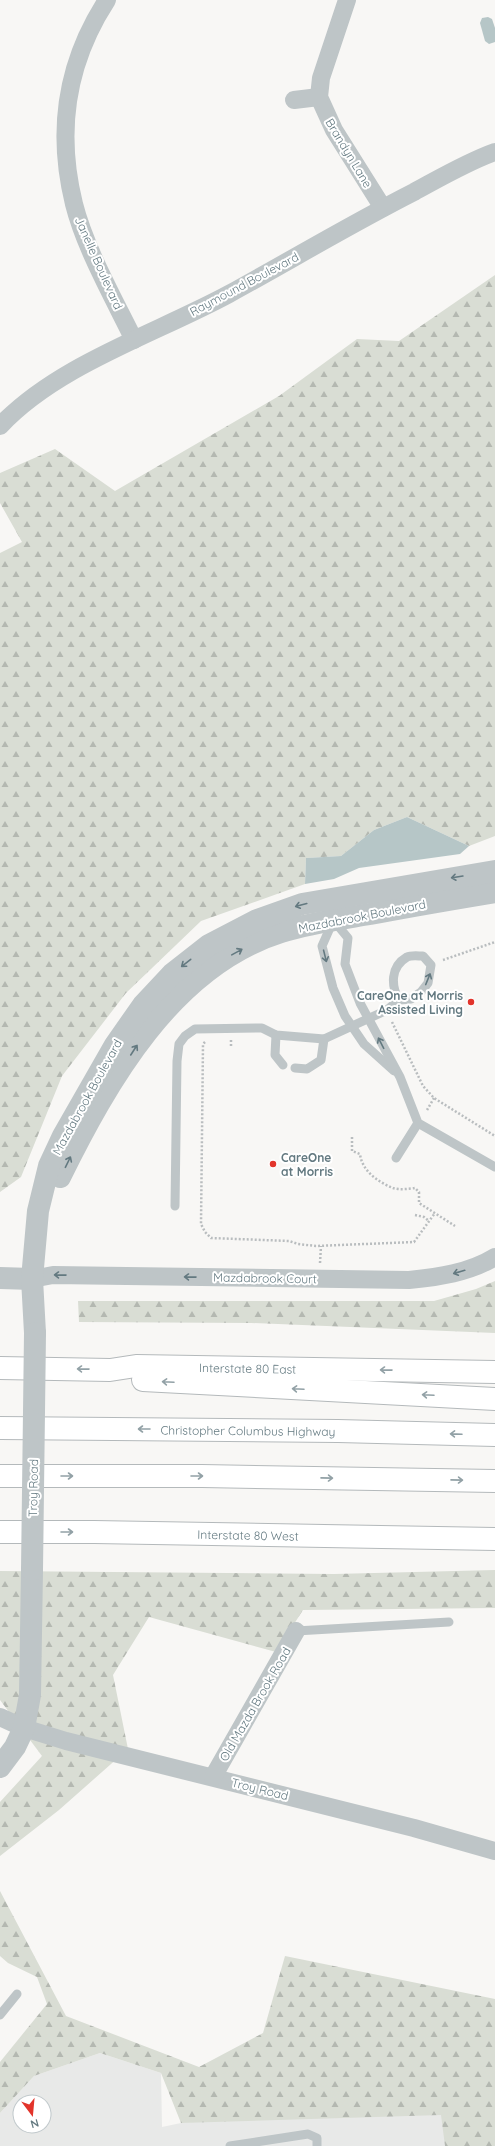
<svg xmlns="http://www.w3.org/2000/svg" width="495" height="2146" font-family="Quicksand,sans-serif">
<defs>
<pattern id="forest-firs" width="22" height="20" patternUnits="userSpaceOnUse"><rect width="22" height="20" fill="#d9ddd4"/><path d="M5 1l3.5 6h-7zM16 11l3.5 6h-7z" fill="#b4b8b1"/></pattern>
</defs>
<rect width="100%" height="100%" fill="#f8f7f5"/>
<path fill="#e8e9e8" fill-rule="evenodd" d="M100,2053L161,2073L162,2127L181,2123L451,2098L462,2146H0V2113L34,2076ZM20,2102H44V2126H20Z"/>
<g fill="url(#forest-firs)">
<path d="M495,275V836L469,846L407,817L374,830L341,856L306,858L305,884L201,921L126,993L62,1076L21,1177L0,1192V553L22,542L0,503V473L55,449L115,491L279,396L357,339L399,341Z"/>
<path d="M495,1281V1333L251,1323L79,1322L78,1301H434L476,1289Z"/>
<path d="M495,1570V1608L303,1610L276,1652L149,1617L113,1675L128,1749L59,1810L0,1856V1802L42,1756L0,1700V1571L334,1574Z"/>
<path d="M0,1891L66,2016L199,2067L263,2033L285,1956L495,1999V2146H445L441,2115L181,2123L161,2073L100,2053L34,2076L0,2113V2062L47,2004L37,1977L8,1963L0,1956Z"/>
</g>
<g fill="#b6c6c7">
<path d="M488,17L492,19L495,28V42L489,44L485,41L480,23L482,18Z"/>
<path d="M407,817L469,846L460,854L359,868L334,879L305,884L306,858L341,856L374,830Z"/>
</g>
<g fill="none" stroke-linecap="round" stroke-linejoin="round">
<g stroke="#b4b9bb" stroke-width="24">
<g id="motorway">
<path id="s1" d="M0,1368L110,1370L136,1366L495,1372"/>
<path d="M143,1380L495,1399"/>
<path id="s2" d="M0,1428L338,1431L495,1435"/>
<path d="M0,1476H202L495,1481"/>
<path id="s3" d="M0,1532H94L495,1539"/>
</g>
</g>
<g stroke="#b9bdbf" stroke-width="2.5" stroke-dasharray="2 2" stroke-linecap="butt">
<path d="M443,960L495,942"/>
<path d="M392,1022L423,1086L434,1098L495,1136"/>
<path d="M205,1042L203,1044L201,1224L205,1232L211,1238L289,1241L298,1244L316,1246L414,1242L435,1213"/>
<path d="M231,1046V1040"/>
<path d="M427,1110L434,1098"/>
<path d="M352,1137V1151L360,1154C362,1171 378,1182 393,1188C399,1190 409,1189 415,1188L419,1192V1203L455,1226"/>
<path d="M415,1215L424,1217L429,1221"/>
<path d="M320,1263L321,1246"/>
</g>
<g stroke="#bec5c7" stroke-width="9">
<path d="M333,921L322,946L333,988L345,1016L364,1044L394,1071"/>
<path d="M334,921L348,938L345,964L360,1003L400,1077L418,1123L495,1167"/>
<path d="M276,1035L275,1055L283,1065"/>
<path d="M295,1068L307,1069L321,1060L324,1039"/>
<path d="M396,1158L418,1123"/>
<path d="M175,1206L177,1061L179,1044L185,1036L195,1029L262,1028L276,1035L324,1039L387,1010L399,1000L411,999L421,992L428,983L431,965L423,956C418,956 411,955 407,957C390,967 391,986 399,1000"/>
<path d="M296,1631L449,1622"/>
<path d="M0,2015L17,1994"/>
<path d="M230,2146L308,2134L317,2138V2146"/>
</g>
<g stroke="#bec5c7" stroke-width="18">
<path d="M107,0C66,63 56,131 74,204C85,248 114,299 134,340"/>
<path d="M347,0L321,78L319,97L334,130L383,208"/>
<path d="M294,100L319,97"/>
<path d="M0,426C57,365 155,334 229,294C291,260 351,224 414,192C440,178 467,162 495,152"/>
<path d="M32,1279L53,1275L409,1280C438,1277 469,1273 495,1257"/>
<path d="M0,1717L24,1728L66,1741L414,1828L495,1851"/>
<path d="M213,1777L296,1631"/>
</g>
<g stroke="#bec5c7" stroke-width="22">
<path d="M60,1177C107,1082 172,966 281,932C309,923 340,919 370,914C411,906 453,899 495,892"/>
<path d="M0,1278L32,1279"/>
<path d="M35,1333L32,1279L38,1211L49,1166L63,1136L115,1045L143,1005L172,974L209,945L257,920L302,904L495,871"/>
<path d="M0,1767L15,1747L24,1728L30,1695L32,1570"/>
</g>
<use href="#motorway" stroke="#fff" stroke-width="22"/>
<path stroke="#bec5c7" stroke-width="22" d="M32,1570L35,1333"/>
</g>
<defs><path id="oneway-shaft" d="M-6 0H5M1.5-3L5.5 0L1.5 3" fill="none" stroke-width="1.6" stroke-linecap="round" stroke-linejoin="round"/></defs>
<g stroke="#637980">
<use href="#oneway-shaft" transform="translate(457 877) rotate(171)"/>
<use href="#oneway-shaft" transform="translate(301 905) rotate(165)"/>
<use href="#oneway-shaft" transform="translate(237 952) rotate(-29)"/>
<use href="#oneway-shaft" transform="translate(325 956) rotate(76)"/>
<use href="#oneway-shaft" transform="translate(186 963) rotate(142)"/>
<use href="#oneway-shaft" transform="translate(428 979) rotate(-68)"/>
<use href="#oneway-shaft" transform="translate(381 1043) rotate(-117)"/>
<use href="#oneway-shaft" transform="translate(134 1050) rotate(-57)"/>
<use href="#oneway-shaft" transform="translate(68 1162) rotate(-64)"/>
<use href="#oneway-shaft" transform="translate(459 1272) rotate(164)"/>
<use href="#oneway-shaft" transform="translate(60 1275) rotate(-179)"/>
<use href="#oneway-shaft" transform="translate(190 1277) rotate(-179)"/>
</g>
<g stroke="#92a1a6">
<use href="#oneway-shaft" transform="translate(83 1369) rotate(-179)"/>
<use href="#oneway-shaft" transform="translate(386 1370) rotate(-179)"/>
<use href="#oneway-shaft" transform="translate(168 1382) rotate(-177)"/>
<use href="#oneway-shaft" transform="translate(298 1389) rotate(-177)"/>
<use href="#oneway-shaft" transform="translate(428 1395) rotate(-177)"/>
<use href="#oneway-shaft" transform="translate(144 1429) rotate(-180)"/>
<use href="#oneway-shaft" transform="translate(456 1434) rotate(-178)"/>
<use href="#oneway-shaft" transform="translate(67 1476)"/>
<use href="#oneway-shaft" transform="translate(197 1476)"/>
<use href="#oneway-shaft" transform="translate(327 1478) rotate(1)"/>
<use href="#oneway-shaft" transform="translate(457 1480) rotate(1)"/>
<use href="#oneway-shaft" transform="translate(67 1532)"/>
</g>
<g fill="#e2342b" stroke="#fff" stroke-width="1.5">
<circle cx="471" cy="1002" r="4"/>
<circle cx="273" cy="1164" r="4"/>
</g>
<g text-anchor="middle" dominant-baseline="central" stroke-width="4" stroke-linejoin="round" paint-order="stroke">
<g font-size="12" fill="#637980" stroke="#fff">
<text transform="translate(349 153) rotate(59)">Brandyn Lane</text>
<text transform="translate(99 263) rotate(66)">Janelle Boulevard</text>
<text transform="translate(244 284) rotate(-28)">Raymound Boulevard</text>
<text transform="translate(362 916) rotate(-11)">Mazdabrook Boulevard</text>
<text transform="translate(87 1097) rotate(-61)">Mazdabrook Boulevard</text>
<text transform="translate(265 1278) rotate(1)">Mazdabrook Court</text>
<text stroke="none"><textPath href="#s1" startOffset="248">Interstate 80 East</textPath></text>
<text stroke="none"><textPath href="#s2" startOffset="248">Christopher Columbus Highway</textPath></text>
<text transform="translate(33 1488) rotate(-89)">Troy Road</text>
<text stroke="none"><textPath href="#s3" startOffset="248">Interstate 80 West</textPath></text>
<text transform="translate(255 1704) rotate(-60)">Old Mazda Brook Road</text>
<text transform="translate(260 1789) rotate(14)">Troy Road</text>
</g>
<g font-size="12" font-weight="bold" fill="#637980" stroke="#fff" text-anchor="end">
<text x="463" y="995">CareOne at Morris<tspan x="463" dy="14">Assisted Living</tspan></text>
<text x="281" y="1157" text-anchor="start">CareOne<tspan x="281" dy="14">at Morris</tspan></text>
</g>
</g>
<g transform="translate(32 2114) rotate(164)"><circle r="19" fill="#ffffff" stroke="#c1c9cc"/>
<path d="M0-3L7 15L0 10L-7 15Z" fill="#e2342b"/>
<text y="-6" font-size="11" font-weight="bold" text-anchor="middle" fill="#637980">N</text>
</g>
</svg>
